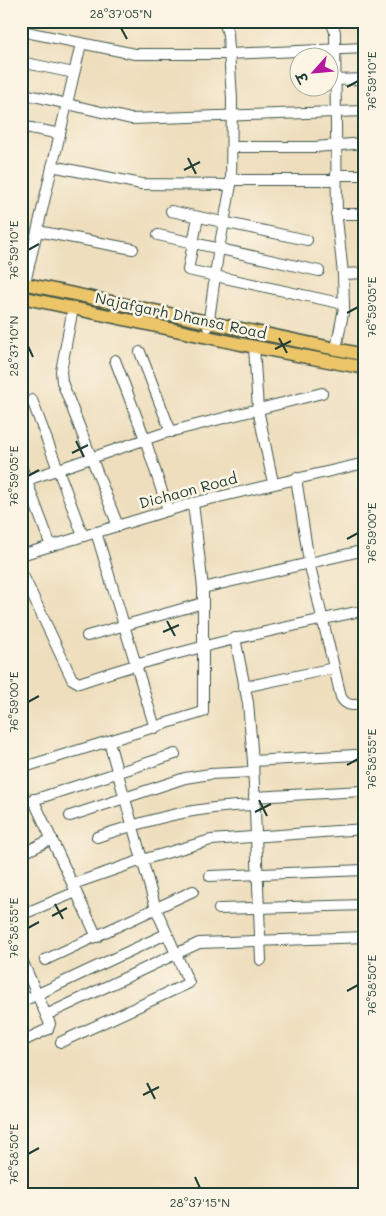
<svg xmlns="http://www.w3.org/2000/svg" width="386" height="1216" font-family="Mali,'Playpen Sans Deva',sans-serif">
<rect width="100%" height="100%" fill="#fcf5e5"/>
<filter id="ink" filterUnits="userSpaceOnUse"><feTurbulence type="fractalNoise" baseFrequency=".02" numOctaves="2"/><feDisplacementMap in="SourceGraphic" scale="10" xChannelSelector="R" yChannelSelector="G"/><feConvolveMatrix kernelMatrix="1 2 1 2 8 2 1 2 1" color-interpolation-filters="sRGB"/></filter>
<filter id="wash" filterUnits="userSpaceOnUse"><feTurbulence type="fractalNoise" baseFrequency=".0096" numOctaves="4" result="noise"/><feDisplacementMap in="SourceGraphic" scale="20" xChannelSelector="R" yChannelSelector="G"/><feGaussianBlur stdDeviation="1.12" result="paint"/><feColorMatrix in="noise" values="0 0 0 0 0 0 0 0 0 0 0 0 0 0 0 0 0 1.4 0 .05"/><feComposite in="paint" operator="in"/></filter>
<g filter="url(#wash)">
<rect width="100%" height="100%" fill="#eedebd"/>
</g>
<g filter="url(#ink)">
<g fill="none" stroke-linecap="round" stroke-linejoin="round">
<g stroke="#3e5549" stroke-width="12">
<g id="minor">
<path d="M331,21L335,32L337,219L343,274L344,308L336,349"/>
<path d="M21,31L135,54H229L365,48"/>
<path d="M21,62L74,73"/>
<path d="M335,80L365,79"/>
<path d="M21,93L131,119L365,111"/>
<path d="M21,126L60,134"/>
<path d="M232,147H315L365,143"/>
<path d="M52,166L141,184L231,185"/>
<path d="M336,175H365"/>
<path d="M231,180H336"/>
<path d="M171,211L307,240"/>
<path d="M336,214H365"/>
<path d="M198,217L188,270L344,304"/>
<path d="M37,231L133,249"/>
<path d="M158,235L319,271"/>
<path d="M343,274L365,273"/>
<path d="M23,291L81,44"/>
<path d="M73,308L61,371L62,382L118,526"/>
<path d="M208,327L218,254L231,185L232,99L228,34L224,21"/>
<path d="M254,347L258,409L273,483"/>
<path d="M140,352L171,432"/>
<path d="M115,360L145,439L168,510"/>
<path d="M32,400L83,536"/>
<path d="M21,466L51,546"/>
<path d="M296,478L309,562L341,697C346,707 355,706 365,703"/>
<path d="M21,482L161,434L322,393"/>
<path d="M96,532L155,728"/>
<path d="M21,555L193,503L365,463"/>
<path d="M21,571L72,679L79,683C173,651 268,631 365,610"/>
<path d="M203,588L365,550"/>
<path d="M87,636L203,603"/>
<path d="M235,638L248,703L253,761L261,960"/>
<path d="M244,687L334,668"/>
<path d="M253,761L355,755"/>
<path d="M21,768L203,712V588L193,503"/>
<path d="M254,797L362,791"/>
<path d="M33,799L97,937"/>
<path d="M21,804L175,754"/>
<path d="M70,816L185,778L210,774L253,772"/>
<path d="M97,837C154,818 194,807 254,805"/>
<path d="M21,854L52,839"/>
<path d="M210,876L365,870"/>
<path d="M73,884L142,860L211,840L365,829"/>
<path d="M219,909L365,905"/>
<path d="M21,915L76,892"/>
<path d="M21,958L50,1024L48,1029L21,1042"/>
<path d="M45,960L193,891"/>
<path d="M21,1002L166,934"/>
<path d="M46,1015L199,943L365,937"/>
<path d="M61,1042L189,983L156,909L109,742"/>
</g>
</g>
<g stroke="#3e5549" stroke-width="15">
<g id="major">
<path d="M21,283L365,355"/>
<path d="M21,297L245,345L365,368"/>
</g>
</g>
<use href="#minor" stroke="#fff" stroke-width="10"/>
<use href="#major" stroke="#edc569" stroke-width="12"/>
</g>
</g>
<path fill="none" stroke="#1f3d34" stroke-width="2" d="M121,28L127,39M347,87L358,81M188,158L196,174M184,170L200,162M28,250L39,244M347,313L358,307M279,338L287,353M28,346L33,357M275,349L291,341M76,441L84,457M72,453L88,445M28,476L39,470M347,539L358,533M167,621L175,636M163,632L179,625M28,702L39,696M347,765L358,759M259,800L267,816M255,812L271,804M55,904L63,919M52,916L67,908M28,928L39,922M347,991L358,985M147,1083L155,1099M143,1095L159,1087M28,1154L39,1148M195,1177L200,1188"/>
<g text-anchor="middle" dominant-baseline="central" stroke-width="5" stroke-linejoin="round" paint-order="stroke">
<g font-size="15" fill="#1f3d34" stroke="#fcf5e5">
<text transform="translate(181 315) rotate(12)">Najafgarh Dhansa Road</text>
<text transform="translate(188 490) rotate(-15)">Dichaon Road</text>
</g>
</g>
<rect width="386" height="1216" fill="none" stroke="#fcf5e5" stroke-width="55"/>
<g transform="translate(314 72) rotate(243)"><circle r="24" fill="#fcf5e5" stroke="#a4ab9e"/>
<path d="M0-4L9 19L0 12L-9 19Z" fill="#b5179e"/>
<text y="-8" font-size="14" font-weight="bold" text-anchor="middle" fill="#1f3d34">उ</text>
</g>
<rect x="28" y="28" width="330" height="1160" fill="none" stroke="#1f3d34" stroke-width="2"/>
<g font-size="12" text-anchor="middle" fill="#1f3d34">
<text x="121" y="18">28°37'05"N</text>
<text transform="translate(372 81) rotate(-90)" y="4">76°59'10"E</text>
<text transform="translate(14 250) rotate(-90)" y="4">76°59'10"E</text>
<text transform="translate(372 307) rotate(-90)" y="4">76°59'05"E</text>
<text transform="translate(14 346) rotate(-90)" y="4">28°37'10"N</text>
<text transform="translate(14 476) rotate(-90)" y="4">76°59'05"E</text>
<text transform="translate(372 533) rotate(-90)" y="4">76°59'00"E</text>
<text transform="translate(14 702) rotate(-90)" y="4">76°59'00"E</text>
<text transform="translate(372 759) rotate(-90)" y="4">76°58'55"E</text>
<text transform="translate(14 928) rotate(-90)" y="4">76°58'55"E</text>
<text transform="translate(372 985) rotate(-90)" y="4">76°58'50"E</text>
<text transform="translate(14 1154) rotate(-90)" y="4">76°58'50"E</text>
<text x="200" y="1207">28°37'15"N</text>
</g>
</svg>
